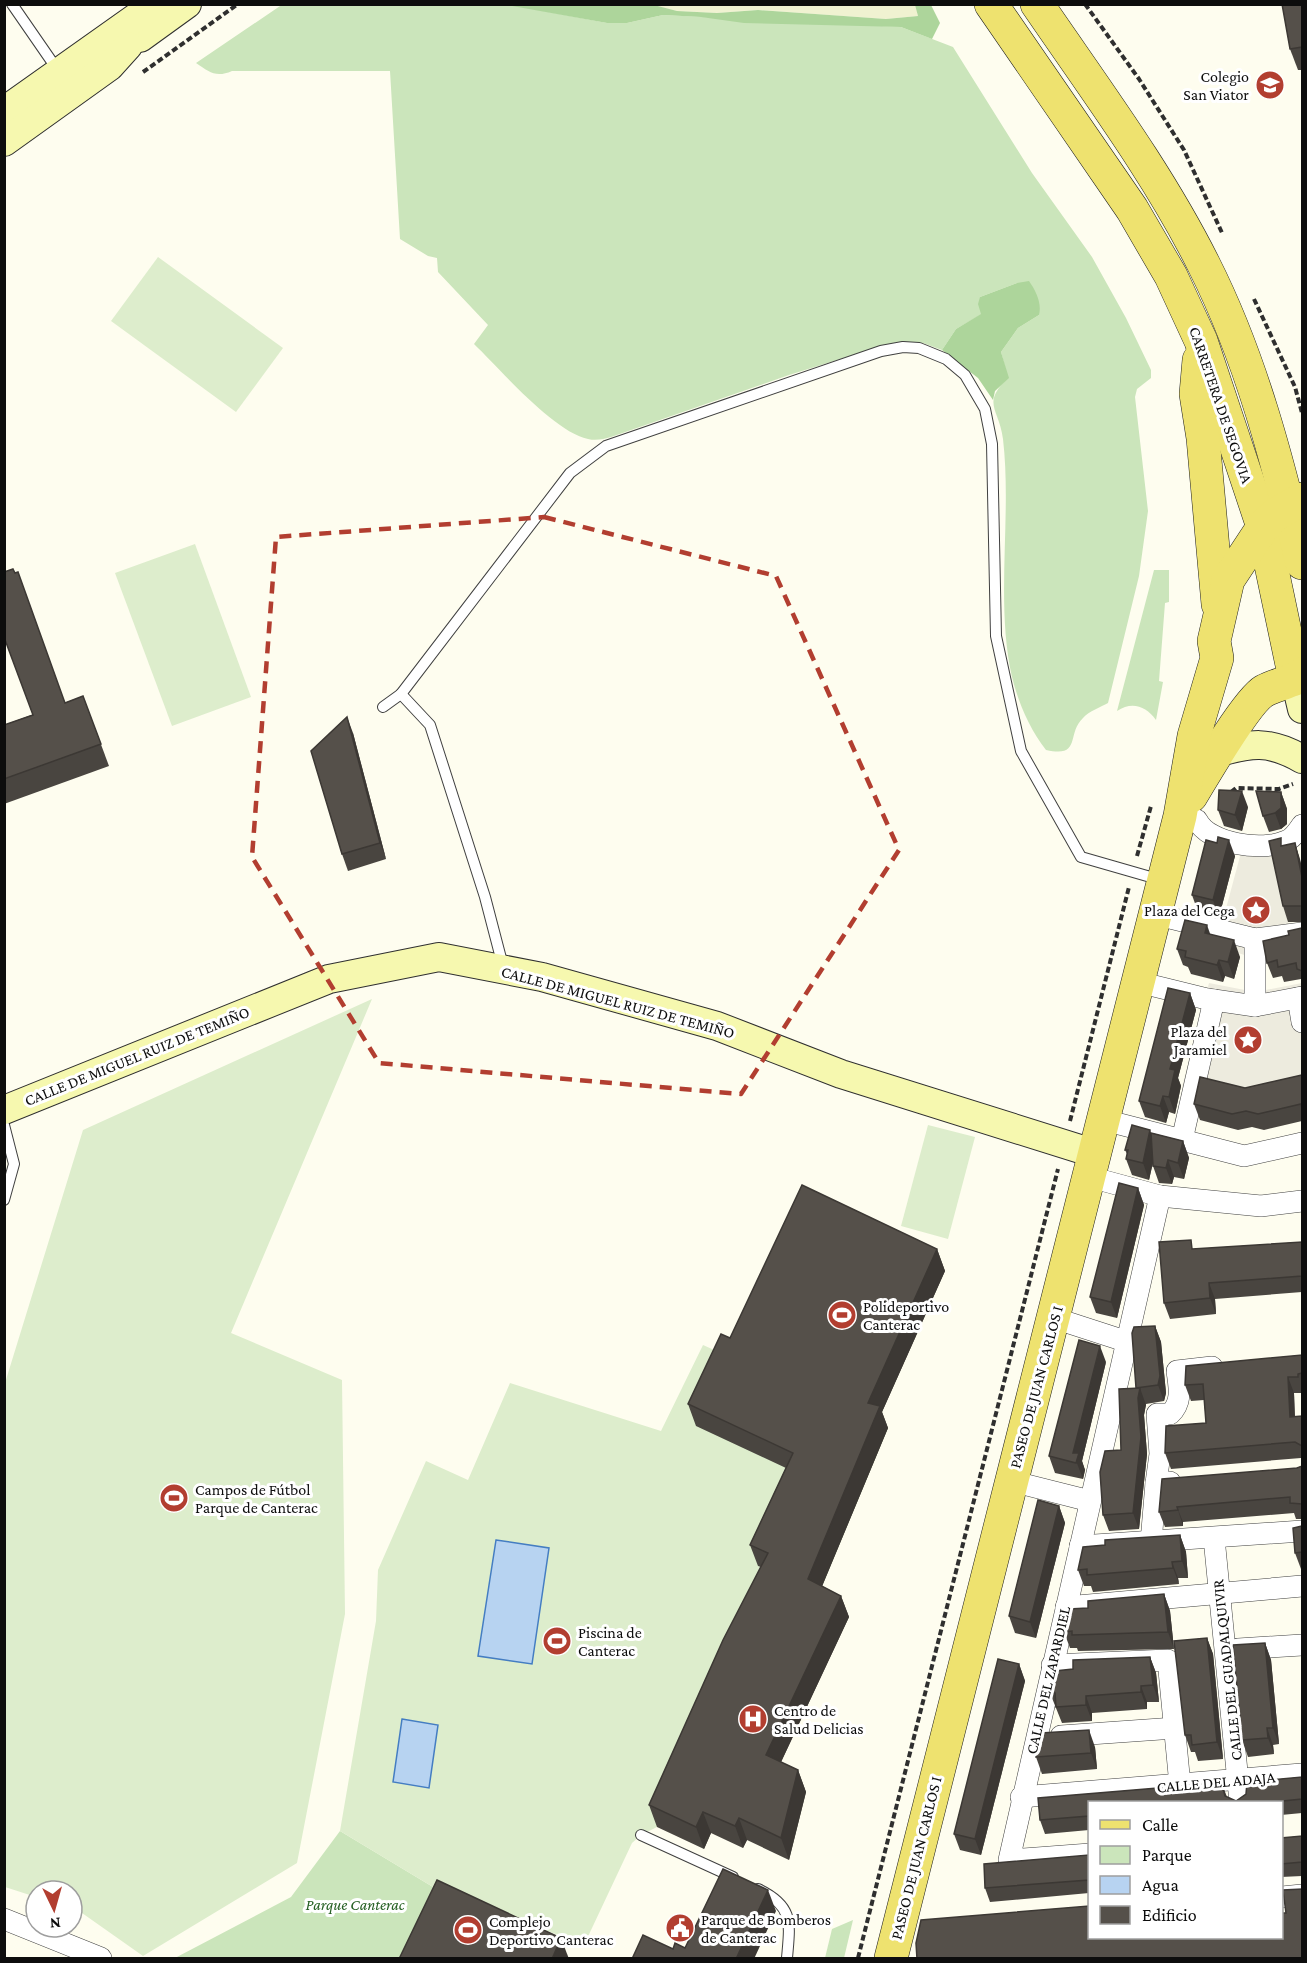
<svg xmlns="http://www.w3.org/2000/svg" width="1307" height="1963" font-family="'Crimson Pro',serif">
<rect width="100%" height="100%" fill="#fefdef"/>
<path fill="#f0f2d1" d="M915,4L918,16L886,19L758,10L717,13L677,11L650,5Z"/>
<g fill="#cbe5bb">
<path d="M283,4H507L607,23H627L663,15L901,27L953,47L1032,173L1092,257L1126,318L1151,370V378L1137,389L1135,397L1148,511L1139,576L1108,703C1101,707 1089,711 1083,718C1066,734 1082,758 1046,750C1030,730 1018,702 1012,677C995,602 1012,516 1003,439C999,408 981,404 1008,378L1001,352L1018,328L1039,315L1017,283L980,297L982,314L956,329L942,350L923,343L905,342L882,346L789,375L611,437C604,439 596,441 588,439C553,431 501,370 474,344L488,325L438,272L437,258L428,256L400,239L390,71H232C216,78 209,72 196,63Z"/>
<path d="M1154,570H1169V602L1165,603L1159,681L1163,682L1156,720C1146,706 1132,701 1117,711Z"/>
<path d="M340,1831L433,1887L401,1958H175L291,1897Z"/>
<path d="M853,1920L844,1958H825L832,1929Z"/>
</g>
<g fill="#add59b">
<path d="M650,4L677,11L717,13L758,10L886,19L918,16L915,5H931L940,23L932,39L901,27L744,23L701,17L663,15L627,23H607L507,5Z"/>
<path d="M1029,281C1036,291 1042,303 1039,315L1018,328L1001,352L1009,378L995,391L993,400L978,378L942,350L956,329L981,314L978,304L980,297L1017,283Z"/>
</g>
<g fill="#ddedcc">
<path d="M158,257L283,348L236,412L111,321Z"/>
<path d="M195,544L251,697L172,726L115,573Z"/>
<path d="M372,999L231,1333L342,1380L345,1614L297,1863L143,1956L82,1913L72,1910V1891H36V1897L5,1887V1383L83,1130Z"/>
<path d="M928,1125L975,1137L948,1239L901,1226Z"/>
<path d="M703,1345L888,1428L816,1601L731,1661L657,1827L641,1835L632,1843L584,1945L433,1887L340,1831L376,1621L378,1570L426,1461L468,1480L510,1383L661,1431Z"/>
</g>
<g fill="#edebde">
<path d="M1243,845H1275L1277,873L1294,949L1254,958L1216,946Z"/>
<path d="M1209,983L1255,992L1302,983V1091L1254,1102L1182,1087Z"/>
</g>
<g fill="#b7d3f1" stroke="#447dc2" stroke-width="1.5">
<path d="M496,1540L549,1548L532,1664L478,1656Z"/>
<path d="M402,1719L438,1725L429,1788L393,1782Z"/>
</g>
<g fill="none" stroke-linecap="round" stroke-linejoin="round">
<g stroke="#404040" stroke-width="12">
<g id="lane">
<path d="M12,4L59,72"/>
<path d="M401,694L430,725L485,897L503,966"/>
<path d="M383,707L401,694L570,473L606,446L881,351L903,347L919,348L946,359L965,375L985,409L992,444L996,636L1021,751L1081,857L1161,880"/>
<path d="M4,1125L14,1164L4,1200"/>
<path d="M641,1835L733,1877"/>
<path d="M758,1889C794,1906 790,1923 787,1958"/>
</g>
</g>
<g stroke="#404040" stroke-width="22">
<g id="street">
<path d="M1197,820C1208,844 1263,852 1286,841C1292,839 1298,831 1302,825"/>
<path d="M1154,914L1255,939L1302,933"/>
<path d="M1138,982L1207,999L1255,1006L1302,997"/>
<path d="M1298,998L1302,1022"/>
<path d="M1255,1006V939"/>
<path d="M1104,1120L1244,1156L1302,1143"/>
<path d="M1182,1140L1214,1000"/>
<path d="M1090,1177L1160,1196L1261,1206L1302,1201"/>
<path d="M1054,1318L1128,1342"/>
<path d="M1011,1481L1090,1501"/>
<path d="M1156,1483L1160,1454L1157,1414H1170C1183,1402 1179,1386 1177,1371L1212,1367"/>
<path d="M1214,1538L1240,1802"/>
<path d="M1151,1542L1156,1483L1170,1482"/>
<path d="M1080,1546L1302,1531"/>
<path d="M1066,1607L1302,1586"/>
<path d="M1238,1649L1302,1645"/>
<path d="M1052,1665L1168,1660L1180,1785"/>
<path d="M1061,1736L1175,1728"/>
<path d="M1021,1797L1302,1774"/>
<path d="M1090,1854L1009,1860L1160,1196"/>
<path d="M1282,1897L1302,1895"/>
<path d="M4,1919L101,1958"/>
</g>
</g>
<g stroke="#2f2f2f" stroke-width="30">
<g id="secondary">
<path d="M140,38L187,4"/>
<path d="M4,111L155,4"/>
<path d="M4,142L110,66L128,46"/>
<path d="M1295,679L1302,709"/>
<path d="M1216,753C1251,743 1269,740 1302,759"/>
<path d="M4,1110L329,979L439,957L542,977L717,1026L841,1074L1096,1154"/>
</g>
</g>
<g stroke="#1e1e1e" stroke-width="34">
<g id="primary">
<path d="M991,4L1132,209L1171,276L1201,341L1263,527L1295,679"/>
<path d="M1037,4C1095,89 1158,173 1204,265C1251,358 1278,462 1302,563"/>
<path d="M1199,360L1196,394L1203,438L1218,604"/>
<path d="M1191,796C1203,776 1247,701 1264,691C1277,684 1291,683 1302,674"/>
<path d="M891,1958L1180,816L1194,736L1217,658L1214,641L1228,580L1263,527L1276,514L1302,499"/>
</g>
</g>
<g stroke="#2f2f2f" stroke-width="4" stroke-dasharray="6 3" stroke-linecap="butt">
<path d="M1085,4L1139,79L1184,150L1223,235"/>
<path d="M143,72L238,4"/>
<path d="M1254,299L1295,387L1302,413"/>
<path d="M1231,792L1236,788L1279,789L1293,784"/>
<path d="M1137,856L1151,806"/>
<path d="M1070,1121L1129,887"/>
<path d="M858,1958L1058,1169"/>
</g>
<use href="#lane" stroke="#fff" stroke-width="10"/>
<use href="#street" stroke="#fff" stroke-width="21"/>
<use href="#secondary" stroke="#f6f8af" stroke-width="28"/>
<use href="#primary" stroke="#eee26f" stroke-width="33"/>
</g>
<g fill="#494540">
<path d="M1302,4V70H1298L1290,49Z"/>
<path d="M83,696L109,766L4,804V725Z"/>
<path d="M353,733L386,859L348,871L342,854Z"/>
<path d="M1281,792L1287,809V824L1281,829L1269,832L1263,816Z"/>
<path d="M1248,807L1242,831L1224,826L1218,810Z"/>
<path d="M1217,843L1235,856L1219,917L1198,912L1192,895Z"/>
<path d="M1295,843L1302,868V922H1288L1283,906V846Z"/>
<path d="M1302,928V984L1301,979L1284,982L1282,976L1273,978L1267,963L1289,935Z"/>
<path d="M1210,935L1240,957L1234,979L1225,976L1223,982L1191,974L1188,967L1183,965L1177,949Z"/>
<path d="M1190,993L1196,1010L1178,1078L1181,1086L1175,1114L1169,1112L1166,1123L1145,1117L1139,1101Z"/>
<path d="M1302,1075V1121L1264,1130L1252,1127L1238,1130L1200,1120L1194,1104L1245,1088Z"/>
<path d="M1152,1133L1183,1141L1189,1158L1184,1179L1174,1177L1172,1184L1159,1183L1153,1166V1163L1149,1180L1132,1175L1126,1159L1127,1154L1125,1150Z"/>
<path d="M1138,1188L1144,1205L1117,1318L1096,1313L1090,1297Z"/>
<path d="M1302,1242V1292L1215,1299L1216,1314L1170,1319L1164,1303L1194,1249Z"/>
<path d="M937,1249L945,1271L882,1412L888,1428L822,1586L841,1596L849,1617L781,1762L798,1770L806,1792L789,1860L747,1840L743,1848L711,1833L704,1849L657,1827L649,1805L761,1567L758,1566L750,1545L786,1468L696,1426L688,1404Z"/>
<path d="M1155,1326L1161,1342L1166,1393L1164,1401L1146,1404L1144,1415L1147,1454L1139,1529L1109,1531L1103,1515L1121,1450L1137,1388Z"/>
<path d="M1302,1355V1393H1294L1295,1416H1302V1459L1301,1458L1171,1469L1165,1453L1206,1423L1204,1400L1191,1401L1185,1385Z"/>
<path d="M1106,1362L1082,1461L1085,1470L1083,1479L1055,1473L1049,1456Z"/>
<path d="M1302,1466V1519H1296L1294,1513L1183,1522V1526L1165,1527L1159,1512Z"/>
<path d="M1059,1506L1065,1523L1036,1638L1015,1633L1009,1616Z"/>
<path d="M1302,1526V1569H1301L1295,1553Z"/>
<path d="M1180,1535L1186,1552L1188,1578H1178L1179,1584L1093,1592L1091,1586H1084L1078,1570L1105,1545Z"/>
<path d="M1164,1594L1170,1611L1174,1649L1078,1651L1077,1648H1070L1064,1632L1088,1608Z"/>
<path d="M1207,1638L1213,1654L1223,1759L1198,1761L1195,1752H1191L1185,1735Z"/>
<path d="M1265,1643L1271,1660L1279,1744L1273,1745L1274,1754L1248,1757L1242,1740Z"/>
<path d="M1150,1657L1156,1673L1159,1702H1147V1709L1092,1713V1721L1062,1723L1050,1693L1073,1669Z"/>
<path d="M1019,1664L1025,1681L981,1855L960,1850L954,1834Z"/>
<path d="M1095,1747L1097,1769L1042,1774L1036,1757Z"/>
<path d="M1302,1777V1813L1281,1815V1803H1089V1830L1045,1834L1040,1820L1038,1798L1218,1783L1222,1784L1227,1797L1236,1801L1246,1794L1247,1782Z"/>
<path d="M1302,1836V1876L1281,1877V1838Z"/>
<path d="M1089,1855V1893L990,1902L985,1888Z"/>
</g>
<g fill="#3c3834">
<path d="M347,717L353,733L386,859L380,843Z"/>
<path d="M1242,791L1248,807L1242,831L1235,815Z"/>
<path d="M1281,792L1287,809V824L1281,829L1275,813Z"/>
<path d="M1229,840L1235,856L1219,917L1213,900Z"/>
<path d="M1295,843L1300,859L1302,868V877Z"/>
<path d="M1207,925L1213,942L1205,933Z"/>
<path d="M1234,940L1240,957L1234,979L1228,962Z"/>
<path d="M1219,960L1225,976L1223,982L1217,965Z"/>
<path d="M1190,993L1196,1010L1178,1078L1181,1086L1175,1114L1169,1097L1170,1069Z"/>
<path d="M1163,1096L1169,1112L1166,1123L1160,1106Z"/>
<path d="M1150,1130L1156,1147L1149,1180L1143,1163Z"/>
<path d="M1183,1141L1189,1158L1184,1179L1178,1163Z"/>
<path d="M1168,1160L1174,1177L1172,1184L1166,1168Z"/>
<path d="M1138,1188L1144,1205L1117,1318L1111,1302Z"/>
<path d="M937,1249L945,1271L882,1412L888,1428L816,1601L808,1579L868,1403Z"/>
<path d="M1209,1283L1215,1299L1216,1314L1210,1298Z"/>
<path d="M1155,1326L1161,1342L1166,1393L1164,1401L1158,1385Z"/>
<path d="M1100,1346L1106,1362L1082,1461L1085,1470L1083,1479L1073,1453Z"/>
<path d="M1288,1377L1294,1393L1295,1432L1290,1417Z"/>
<path d="M1140,1388L1146,1405L1144,1415L1147,1454L1139,1529L1133,1513L1138,1398Z"/>
<path d="M1059,1506L1065,1523L1036,1638L1030,1622Z"/>
<path d="M1177,1507L1183,1522V1526L1178,1510Z"/>
<path d="M1180,1535L1186,1552L1188,1578L1182,1561Z"/>
<path d="M1172,1562L1178,1578L1179,1584L1173,1568Z"/>
<path d="M1164,1594L1170,1611L1174,1649L1168,1632Z"/>
<path d="M841,1596L849,1617L774,1777L766,1755Z"/>
<path d="M1207,1638L1213,1654L1223,1759L1217,1742Z"/>
<path d="M1265,1643L1271,1660L1279,1744L1273,1728Z"/>
<path d="M1150,1657L1156,1673L1159,1702L1153,1685Z"/>
<path d="M1019,1664L1025,1681L981,1855L975,1839Z"/>
<path d="M1141,1686L1147,1702V1709L1141,1692Z"/>
<path d="M1086,1696L1092,1713V1721L1086,1705Z"/>
<path d="M1267,1728L1273,1745L1274,1754L1268,1738Z"/>
<path d="M1089,1730L1095,1747L1097,1769L1091,1753Z"/>
<path d="M798,1770L806,1792L789,1860L781,1838Z"/>
<path d="M703,1812L711,1833L704,1849L696,1827Z"/>
<path d="M739,1818L747,1840L743,1848L735,1826Z"/>
<path d="M768,1890L776,1911L754,1959H736Z"/>
<path d="M561,1938L569,1959H552Z"/>
</g>
<g fill="#55504a" stroke="#3c3834" stroke-width="1.5">
<path d="M1282,4H1302V47L1290,49Z"/>
<path d="M13,569L15,573L18,572L65,703L83,696L101,744L4,779V725L33,715L4,637V572Z"/>
<path d="M347,717L380,843L342,854L311,751Z"/>
<path d="M1219,790L1242,791L1235,815L1218,810Z"/>
<path d="M1256,791L1281,792V808L1275,813L1263,816Z"/>
<path d="M1218,837L1229,840L1213,900L1192,895L1206,840L1217,843Z"/>
<path d="M1281,838V846L1295,843L1302,877V906H1283L1269,841Z"/>
<path d="M1185,920L1207,925L1205,933L1234,940L1228,962L1219,960L1217,965L1185,957L1186,951L1177,949Z"/>
<path d="M1302,928V971L1297,969L1296,963L1278,967L1277,960L1267,963L1263,941L1289,935L1288,931Z"/>
<path d="M1168,988L1190,993L1170,1069L1175,1070L1169,1097L1163,1096L1160,1106L1139,1101Z"/>
<path d="M1302,1075V1108L1301,1104L1258,1114L1246,1111L1232,1114L1194,1104L1200,1077L1245,1088Z"/>
<path d="M1132,1125L1150,1130L1143,1163L1126,1159L1128,1150H1125Z"/>
<path d="M1151,1133L1183,1141L1178,1163L1168,1160L1166,1168L1153,1166Z"/>
<path d="M1119,1183L1138,1188L1111,1302L1090,1297Z"/>
<path d="M802,1185L937,1249L868,1403L880,1406L808,1579L841,1596L766,1755L798,1770L781,1838L739,1818L735,1826L703,1812L696,1827L649,1805L723,1640L768,1553L750,1545L793,1453L688,1404L721,1334L730,1338Z"/>
<path d="M1191,1240L1192,1249L1302,1242V1276L1209,1283L1210,1298L1164,1303L1159,1242Z"/>
<path d="M1155,1326L1160,1376L1158,1385L1136,1388L1132,1333L1134,1327Z"/>
<path d="M1079,1340L1100,1346L1073,1453H1079L1076,1463L1049,1456Z"/>
<path d="M1302,1355V1373L1298,1374V1377H1288L1290,1417L1302,1416V1446L1295,1442L1165,1453L1166,1426L1206,1423L1203,1384L1185,1385L1186,1366Z"/>
<path d="M1140,1388L1138,1398L1141,1437L1133,1513L1103,1515L1100,1472L1105,1451L1121,1450L1119,1389Z"/>
<path d="M1302,1466V1504L1290,1503V1497L1177,1507L1178,1510L1159,1512L1162,1479L1297,1468Z"/>
<path d="M1038,1500L1059,1506L1030,1622L1009,1616Z"/>
<path d="M1302,1526V1552L1295,1553L1293,1528Z"/>
<path d="M1180,1535L1182,1561L1172,1562L1173,1568L1087,1575V1569L1078,1570L1083,1547L1105,1545V1540Z"/>
<path d="M1164,1594L1168,1632L1072,1635V1631L1064,1632L1069,1609L1088,1608V1601Z"/>
<path d="M1207,1638L1217,1742L1192,1745L1191,1735H1185L1174,1641Z"/>
<path d="M1265,1643L1273,1728H1267L1268,1738L1242,1740L1233,1645Z"/>
<path d="M1150,1657L1153,1685L1141,1686V1692L1086,1696V1705L1056,1707L1055,1693H1050L1055,1671L1073,1669V1660Z"/>
<path d="M998,1659L1019,1664L975,1839L954,1834Z"/>
<path d="M1089,1730L1091,1753L1036,1757L1041,1733Z"/>
<path d="M1302,1777V1799L1263,1803H1089V1816L1040,1820L1038,1798L1218,1783L1222,1784L1225,1796L1236,1801L1246,1794L1247,1782Z"/>
<path d="M1302,1836V1862L1281,1864V1838Z"/>
<path d="M1089,1855V1880L985,1888L984,1864Z"/>
<path d="M723,1869L768,1890L736,1959H632L643,1935L673,1949L675,1943L685,1948Z"/>
<path d="M437,1880L561,1938L552,1959H399Z"/>
<path d="M1302,1889V1959H917L916,1943L921,1920L1089,1906V1938H1281V1913H1286L1283,1890Z"/>
</g>
<path fill="none" stroke="#b23e30" stroke-width="4.5" stroke-dasharray="12 8" stroke-linejoin="round" d="M544,517L776,576L899,850L741,1094L379,1063L252,857L276,537Z"/>
<defs>
<g id="school-disc" transform="scale(1.5)"><circle r="9.5" fill="#b23e30" stroke="#fff"/><path d="M0-5L7-2L0 1L-7-2ZM-4 1L0 2.5L4 1V4Q0 6-4 4Z" fill="#fff"/></g>
<g id="sight-disc" transform="scale(1.5)"><circle r="9.5" fill="#b23e30" stroke="#fff"/><path d="M0-6L1.8-2.2L6-1.7L2.9 1.2L3.7 5.4L0 3.3L-3.7 5.4L-2.9 1.2L-6-1.7L-1.8-2.2Z" fill="#fff"/></g>
<g id="stadium-disc" transform="scale(1.5)"><circle r="9.5" fill="#b23e30" stroke="#fff"/><path d="M0-5a6.5 5 0 1 0 0 10a6.5 5 0 1 0 0-10ZM-3.5-1.8h7v3.6h-7Z" fill="#fff"/></g>
<g id="hospital-disc" transform="scale(1.5)"><circle r="9.5" fill="#b23e30" stroke="#fff"/><path d="M-5-5h3v3.5h4V-5h3V5h-3V1.5h-4V5h-3Z" fill="#fff"/></g>
<g id="civic-disc" transform="scale(1.5)"><circle r="9.5" fill="#b23e30" stroke="#fff"/><path d="M-.6-6.5H3V-4.5H.6V-3L4-1V1h2V6H-6V1h2V-1L-.6-3ZM-1.2 2.5V6h2.4V2.5Z" fill="#fff"/></g>
</defs>
<g fill-rule="evenodd">
<use href="#school-disc" x="1270" y="85"/>
<use href="#sight-disc" x="1256" y="910"/>
<use href="#sight-disc" x="1248" y="1040"/>
<use href="#stadium-disc" x="842" y="1315"/>
<use href="#stadium-disc" x="174" y="1498"/>
<use href="#stadium-disc" x="557" y="1641"/>
<use href="#hospital-disc" x="753" y="1719"/>
<use href="#civic-disc" x="680" y="1928"/>
<use href="#stadium-disc" x="468" y="1930"/>
</g>
<g text-anchor="middle" dominant-baseline="central" stroke-width="6" stroke-linejoin="round" paint-order="stroke">
<g font-size="16" fill="#0d0d0d" stroke="#fff" text-anchor="start">
<text x="1249" y="76" text-anchor="end">Colegio<tspan x="1249" dy="18">San Viator</tspan></text>
<text x="1235" y="910" text-anchor="end">Plaza del Cega</text>
<text x="1227" y="1031" text-anchor="end">Plaza del<tspan x="1227" dy="18">Jaramiel</tspan></text>
<text x="863" y="1306">Polideportivo<tspan x="863" dy="18">Canterac</tspan></text>
<text x="195" y="1489">Campos de Fútbol<tspan x="195" dy="18">Parque de Canterac</tspan></text>
<text x="578" y="1632">Piscina de<tspan x="578" dy="18">Canterac</tspan></text>
<text x="774" y="1710">Centro de<tspan x="774" dy="18">Salud Delicias</tspan></text>
<text x="701" y="1919">Parque de Bomberos<tspan x="701" dy="18">de Canterac</tspan></text>
<text x="489" y="1921">Complejo<tspan x="489" dy="18">Deportivo Canterac</tspan></text>
</g>
<g font-size="16" fill="#0d0d0d" stroke="#fff">
<text transform="translate(1221 405) rotate(71)">CARRETERA DE SEGOVIA</text>
<text transform="translate(618 1002) rotate(15)">CALLE DE MIGUEL RUIZ DE TEMIÑO</text>
<text transform="translate(137 1056) rotate(-22)">CALLE DE MIGUEL RUIZ DE TEMIÑO</text>
<text transform="translate(1036 1387) rotate(-75)">PASEO DE JUAN CARLOS I</text>
<text transform="translate(1227 1670) rotate(-96)">CALLE DEL GUADALQUIVIR</text>
<text transform="translate(1048 1680) rotate(-77)">CALLE DEL ZAPARDIEL</text>
<text transform="translate(1216 1782) rotate(-5)">CALLE DEL ADAJA</text>
<text transform="translate(916 1858) rotate(-76)">PASEO DE JUAN CARLOS I</text>
</g>
<g font-size="16" font-style="italic" fill="#266023" stroke="#fff">
<text x="355" y="1904">Parque Canterac</text>
</g>
</g>
<rect width="1307" height="1963" fill="none" stroke="#0d0d0d" stroke-width="12"/>
<rect x="1088" y="1801" width="195" height="138" fill="#ffffff" stroke="#9e9e9e" stroke-width="1.5"/>
<rect x="1100" y="1820" width="30" height="9" fill="#eee26f" stroke="#9e9e9e" stroke-width="1.5"/>
<text x="1142" y="1831" font-size="18" fill="#0d0d0d">Calle</text>
<rect x="1100" y="1846" width="30" height="18" fill="#cbe5bb" stroke="#9e9e9e" stroke-width="1.5"/>
<text x="1142" y="1861" font-size="18" fill="#0d0d0d">Parque</text>
<rect x="1100" y="1876" width="30" height="18" fill="#b7d3f1" stroke="#9e9e9e" stroke-width="1.5"/>
<text x="1142" y="1891" font-size="18" fill="#0d0d0d">Agua</text>
<rect x="1100" y="1906" width="30" height="18" fill="#55504a" stroke="#9e9e9e" stroke-width="1.5"/>
<text x="1142" y="1921" font-size="18" fill="#0d0d0d">Edificio</text>
<g transform="translate(54 1909) rotate(175)"><circle r="28" fill="#ffffff" stroke="#9e9e9e" stroke-width="1.5"/>
<path d="M0-4.5L10 22L0 15L-10 22Z" fill="#b23e30"/>
<text y="-9" font-size="16" font-weight="bold" text-anchor="middle" fill="#0d0d0d">N</text>
</g>
</svg>
